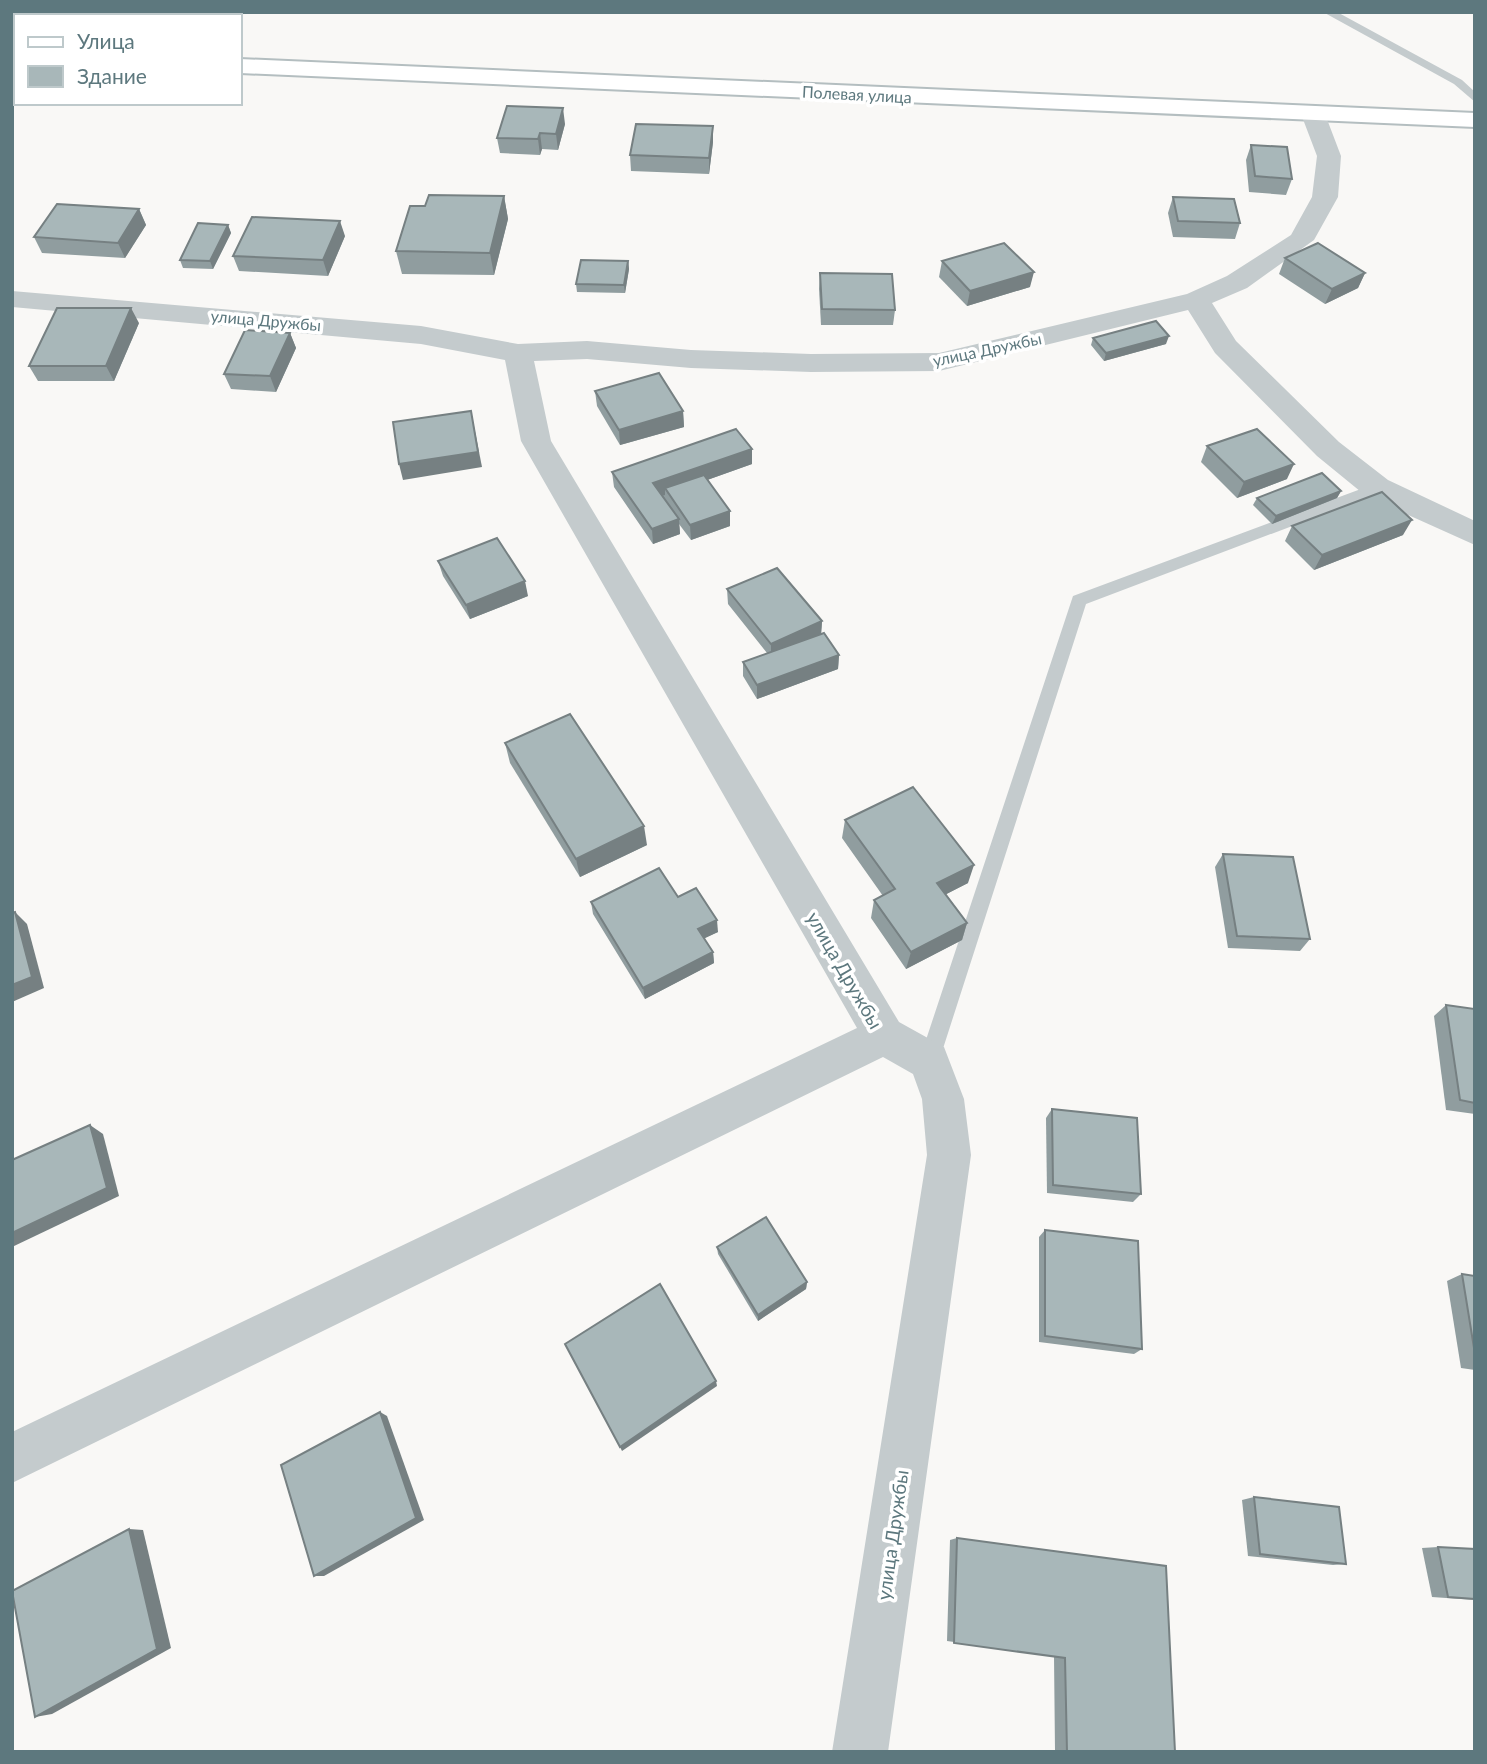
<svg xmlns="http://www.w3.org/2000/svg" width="1487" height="1764" font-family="Lato,sans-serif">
<rect width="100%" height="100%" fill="#f9f8f6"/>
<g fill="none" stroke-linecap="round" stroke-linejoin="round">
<g stroke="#b4bec0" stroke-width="4">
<g id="secondary">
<rect x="12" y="49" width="4" height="14"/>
<path d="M240,59L1475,113V127L240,73Z"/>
</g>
</g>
<g fill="#c4cbcd" fill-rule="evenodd">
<path d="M1323,12H1337L1462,80L1475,92V102L1454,84Z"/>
<path d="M1377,483L1385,488L1382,492L1086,604L939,1061L936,1068L929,1071L922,1068L919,1061L1073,596Z"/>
</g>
<path fill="#c4cbcd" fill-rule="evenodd" d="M1313,107L1321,109L1325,114L1341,156L1338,197L1314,240L1247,288L1212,303L1236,341L1339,442L1388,480L1475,521V545L1366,496L1317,456L1215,353L1188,310L939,371L811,372L691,368L587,359L534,361L551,441L899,1022L944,1047L964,1099L971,1155L888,1752H832L927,1155L922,1099L913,1074L883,1057L12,1483V1432L857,1028L521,441L505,360L421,344L12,307V291L421,326L518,344L587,341L691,350L811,354L939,353L1187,294L1227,276L1291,235L1312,197L1317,156L1301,114L1305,109Z"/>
<use href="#secondary" fill="#fff" fill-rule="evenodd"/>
</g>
<g fill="#909d9f">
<path d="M565,124L558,150L542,149L540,155L500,153L497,138Z"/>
<path d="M713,126V142L709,174L631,171L630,155Z"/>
<path d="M1251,145L1292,179L1286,195L1249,192L1246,160Z"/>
<path d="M504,196L508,219L494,275L402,274L396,251Z"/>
<path d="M1173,197L1240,223L1235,239L1173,237L1168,213Z"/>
<path d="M139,209L146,225L125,258L42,253L34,237Z"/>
<path d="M228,225L231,233L213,269L183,268L180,260Z"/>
<path d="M345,236L328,276L239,271L233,256Z"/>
<path d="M1285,258L1365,273L1358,288L1325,304L1279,274Z"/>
<path d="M628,261L629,269L625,293L577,292L576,284Z"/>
<path d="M942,261L1030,287L967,306L939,277Z"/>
<path d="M820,273L895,310L893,325H821L819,289Z"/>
<path d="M139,323L114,381H38L29,366Z"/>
<path d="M290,333L296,348L276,392L231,389L224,374Z"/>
<path d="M1093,338L1166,344L1104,361L1091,345Z"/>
<path d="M595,391L683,411L684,427L620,445L597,406Z"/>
<path d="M1207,446L1287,479L1237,498L1201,462Z"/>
<path d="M752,449V464L707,480L730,526L691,540L679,524L680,534L653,544L614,487L612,472Z"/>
<path d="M1341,491L1337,498L1272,524L1253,505L1257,498Z"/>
<path d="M1292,526L1403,535L1314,570L1285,541Z"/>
<path d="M438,561L528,596L470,619L443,576Z"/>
<path d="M727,589L822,621L821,634L839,655L838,669L757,699L743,676V662L767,653L728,604Z"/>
<path d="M505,743L647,845L580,877L510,763Z"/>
<path d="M845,820L968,883L946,894L967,923L962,940L906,969L871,918L874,900L883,896L842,838Z"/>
<path d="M1223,854L1310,939L1300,951L1228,948L1215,867Z"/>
<path d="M678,897L718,932L704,938L713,952L714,963L645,999L593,914L591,902Z"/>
<path d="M1446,1005L1475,1009V1114L1446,1110L1434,1016Z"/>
<path d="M1052,1109L1141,1194L1133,1202L1047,1193L1046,1118Z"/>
<path d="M1045,1230L1142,1349L1134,1354L1039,1342V1237Z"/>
<path d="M717,1247L807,1282L806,1289L758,1321L718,1254Z"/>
<path d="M1462,1274L1475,1276V1370L1461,1368L1447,1281Z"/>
<path d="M1254,1497L1346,1564L1333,1565L1248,1556L1242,1500Z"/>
<path d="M957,1538L1175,1752H1058L1055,1751L1054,1656L947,1641L950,1540Z"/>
<path d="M1438,1547L1475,1549V1600L1432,1597L1422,1548Z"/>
</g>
<g fill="#768082">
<path d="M563,108L565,124L558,150L556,134Z"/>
<path d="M713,126V142L709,174V158Z"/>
<path d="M540,133L542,149L540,155L538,139Z"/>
<path d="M504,196L508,219L494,275L490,253Z"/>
<path d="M139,209L146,225L125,258L118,243Z"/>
<path d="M340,221L345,236L328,276L323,260Z"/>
<path d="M228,225L231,233L213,269L210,261Z"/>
<path d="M628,261L629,269L625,293L624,285Z"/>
<path d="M1034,272L1030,287L967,306L970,291Z"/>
<path d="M1365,273L1358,288L1325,304L1332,289Z"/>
<path d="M131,308L139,323L114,381L106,366Z"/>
<path d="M290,333L296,348L276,392L270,376Z"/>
<path d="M1169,336L1166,344L1104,361L1106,353Z"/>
<path d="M471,411L482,467L403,480L399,464Z"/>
<path d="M683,411L684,427L620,445L619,430Z"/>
<path d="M752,449V464L668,494L665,488V495L655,498L653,483Z"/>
<path d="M1294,464L1287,479L1237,498L1244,482Z"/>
<path d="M1341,491L1337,498L1272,524L1276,516Z"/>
<path d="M730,511V526L691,540L690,525Z"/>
<path d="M679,519L680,534L653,544L652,529Z"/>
<path d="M1412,520L1403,535L1314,570L1322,555Z"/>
<path d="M525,581L528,596L470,619L466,605Z"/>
<path d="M822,621L821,636L771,658V644Z"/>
<path d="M839,655L838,669L757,699V685Z"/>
<path d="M644,826L647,845L580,877L576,859Z"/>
<path d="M974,865L968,883L933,901L937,883Z"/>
<path d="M15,912L27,924L44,988L12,1002Z"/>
<path d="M717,920L718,932L699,941L698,929Z"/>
<path d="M967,923L962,940L906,969L911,952Z"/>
<path d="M713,952L714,963L645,999L643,988Z"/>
<path d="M90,1125L103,1134L119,1196L12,1247V1233Z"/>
<path d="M807,1282L806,1289L758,1321V1315Z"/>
<path d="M716,1381L717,1386L622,1451L620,1447Z"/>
<path d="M380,1412L387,1416L424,1520L324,1576H314Z"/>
<path d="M129,1529L143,1530L171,1648L52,1714L35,1717Z"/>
</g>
<g fill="#a8b7b9" stroke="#768082" stroke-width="2">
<path d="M507,106L563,108L556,134L540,133L538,139L497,138Z"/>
<path d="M636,124L713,126L709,158L630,155Z"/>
<path d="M1251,145L1287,147L1292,179L1255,176Z"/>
<path d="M429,195L504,196L490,253L396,251L410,206H425Z"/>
<path d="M1173,197L1234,199L1240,223L1178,221Z"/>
<path d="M57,204L139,209L118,243L34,237Z"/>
<path d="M252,217L340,221L323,260L233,256Z"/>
<path d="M198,223L228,225L210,261L180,260Z"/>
<path d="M1004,243L1034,272L970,291L942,261Z"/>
<path d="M1318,243L1365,273L1332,289L1285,258Z"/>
<path d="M581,260L628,261L624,285L576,284Z"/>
<path d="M820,273L892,274L895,310L822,309Z"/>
<path d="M57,308H131L106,366H29Z"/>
<path d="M1156,321L1169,336L1106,353L1093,338Z"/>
<path d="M245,330L290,333L270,376L224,374Z"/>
<path d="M659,373L683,411L619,430L595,391Z"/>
<path d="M471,411L478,452L399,464L393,422Z"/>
<path d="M736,429L752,449L653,483L679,519L652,529L612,472Z"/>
<path d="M1257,429L1294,464L1244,482L1207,446Z"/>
<path d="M1322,473L1341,491L1276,516L1257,498Z"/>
<path d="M704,475L730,511L690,525L665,488Z"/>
<path d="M1382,492L1412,520L1322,555L1292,526Z"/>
<path d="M497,538L525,581L466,605L438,561Z"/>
<path d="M777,568L822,621L771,644L727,589Z"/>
<path d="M824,633L839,655L757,685L743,662Z"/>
<path d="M570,714L644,826L576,859L505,743Z"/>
<path d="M913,787L974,865L937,883L967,923L911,952L874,900L895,889L845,820Z"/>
<path d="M1223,854L1293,857L1310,939L1237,936Z"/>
<path d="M659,868L678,897L696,888L717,920L698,929L713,952L643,988L591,902Z"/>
<path d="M15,912L32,977L12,985V913Z"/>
<path d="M1446,1005L1475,1009V1103L1460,1100Z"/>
<path d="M1052,1109L1137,1118L1141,1194L1053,1185Z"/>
<path d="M90,1125L107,1188L12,1233V1160Z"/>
<path d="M766,1217L807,1282L758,1315L717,1247Z"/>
<path d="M1045,1230L1138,1241L1142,1349L1045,1336Z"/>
<path d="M1462,1274L1475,1276V1354Z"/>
<path d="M660,1284L716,1381L620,1447L565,1344Z"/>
<path d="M380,1412L416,1518L314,1576L281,1465Z"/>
<path d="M1254,1497L1339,1507L1346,1564L1260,1554Z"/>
<path d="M129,1529L157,1649L35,1717L12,1591Z"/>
<path d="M957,1538L1166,1566L1175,1752H1067L1065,1658L954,1643Z"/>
<path d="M1438,1547L1475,1549V1599L1448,1597Z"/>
</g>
<g text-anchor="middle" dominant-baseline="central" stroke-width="7" stroke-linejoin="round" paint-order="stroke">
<g font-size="16" fill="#5d787e" stroke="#fff">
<text transform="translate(857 94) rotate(3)">Полевая улица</text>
<text transform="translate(266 320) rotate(5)">улица Дружбы</text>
<text transform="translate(987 349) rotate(-12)">улица Дружбы</text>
</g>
<g font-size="19" fill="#5d787e" stroke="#fff">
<text transform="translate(845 970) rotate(60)">улица Дружбы</text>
<text transform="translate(892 1535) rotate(-82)">улица Дружбы</text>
</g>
</g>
<rect width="1487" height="1764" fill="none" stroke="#5d787e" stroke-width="28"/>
<rect x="14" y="14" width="228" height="91" fill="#ffffff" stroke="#bec9cb" stroke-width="2"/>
<rect x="28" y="37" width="35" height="10" fill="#ffffff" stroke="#bec9cb" stroke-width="2"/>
<text x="77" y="49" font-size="21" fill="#5d787e">Улица</text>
<rect x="28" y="66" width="35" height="21" fill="#a8b7b9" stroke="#bec9cb" stroke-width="2"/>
<text x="77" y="84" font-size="21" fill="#5d787e">Здание</text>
</svg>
